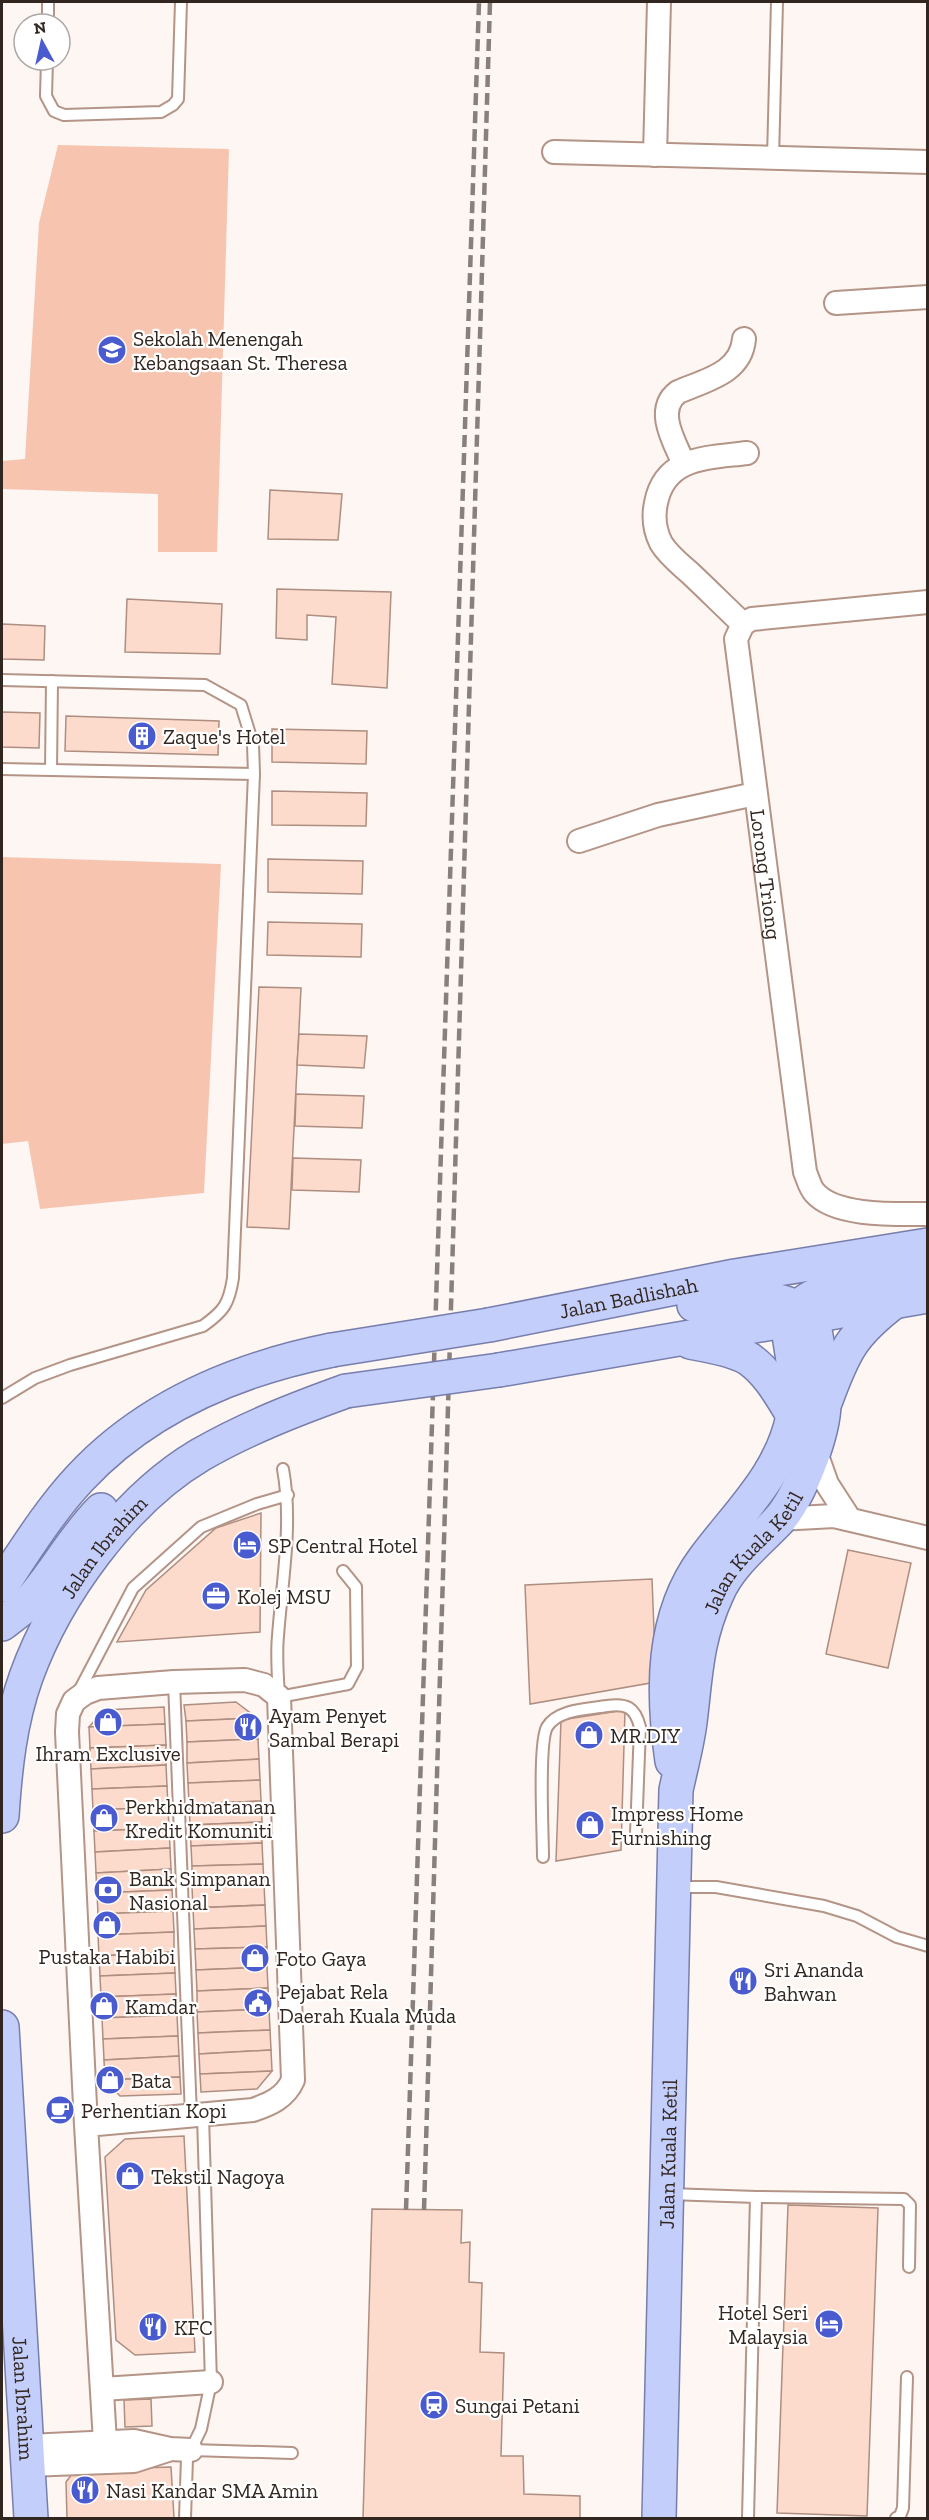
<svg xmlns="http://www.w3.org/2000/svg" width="929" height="2520" font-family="'Zilla Slab',serif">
<rect width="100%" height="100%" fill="#fdf6f3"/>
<g fill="#f7c5af">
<path d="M58,145L229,149L217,552H158V494L2,489V461L25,459L39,223Z"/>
<path d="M2,857L221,864L204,1193L40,1209L28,1141L2,1144Z"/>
</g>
<g fill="#fddbcc" stroke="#ad8e80" stroke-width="1.5">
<path d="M270,490L342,494L338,540L268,539Z"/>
<path d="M277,589L391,592L387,688L332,684L336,617L307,615V640L276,638Z"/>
<path d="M127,599L222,604L220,654L125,652Z"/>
<path d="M2,624L45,626L44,660L2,659Z"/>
<path d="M2,712L40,713L39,748L2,747Z"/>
<path d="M66,716L219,721L218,755L65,751Z"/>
<path d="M272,729L367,731L366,764L272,762Z"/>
<path d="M272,791L367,793L366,826L272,825Z"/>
<path d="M268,859L363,861L362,894L268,892Z"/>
<path d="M268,922L362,924L361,957L267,955Z"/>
<path d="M259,987L301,988L289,1229L247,1227Z"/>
<path d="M299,1034L367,1036L364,1068L297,1065Z"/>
<path d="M296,1094L364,1096L362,1128L295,1126Z"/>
<path d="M293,1158L361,1160L359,1192L292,1190Z"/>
<path d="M261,1513L260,1632L117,1642L146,1590L216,1528Z"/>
<path d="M848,1550L911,1563L888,1668L826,1654Z"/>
<path d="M652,1579L656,1682L530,1704L525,1585Z"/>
<path d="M236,1702L257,1718L186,1721L184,1705Z"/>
<path d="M164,1707L165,1724L89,1727L104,1710Z"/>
<path d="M625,1710L621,1850L556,1861L561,1720Z"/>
<path d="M257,1718L258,1739L187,1742L186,1721Z"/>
<path d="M165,1724L166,1745L90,1748L89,1727Z"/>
<path d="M258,1739L259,1759L187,1763V1742Z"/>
<path d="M166,1745V1765L91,1769L90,1748Z"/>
<path d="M259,1759L260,1780L188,1783L187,1763Z"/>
<path d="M166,1765L167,1786L92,1789L91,1769Z"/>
<path d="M260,1780L261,1801L189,1804L188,1783Z"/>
<path d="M167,1786L168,1807L93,1810L92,1789Z"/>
<path d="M261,1801L262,1822L190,1825L189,1804Z"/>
<path d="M168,1807L169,1828L94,1831L93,1810Z"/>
<path d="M262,1822V1843L191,1846L190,1825Z"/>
<path d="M169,1828L170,1848L95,1852L94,1831Z"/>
<path d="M262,1843L263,1864L192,1866L191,1846Z"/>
<path d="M170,1848L171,1869L96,1873L95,1852Z"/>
<path d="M263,1864L264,1884L192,1887V1866Z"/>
<path d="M171,1869L172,1890L97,1893L96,1873Z"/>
<path d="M264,1884L265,1905L193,1908L192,1887Z"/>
<path d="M172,1890L173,1911L98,1914L97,1893Z"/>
<path d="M265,1905L266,1926L194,1929L193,1908Z"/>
<path d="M173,1911L174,1932L98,1935V1914Z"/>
<path d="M266,1926L267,1947L195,1949L194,1929Z"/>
<path d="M174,1932V1952L99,1956L98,1935Z"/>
<path d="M267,1947V1967L196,1970L195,1949Z"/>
<path d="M174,1952L175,1973L100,1976L99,1956Z"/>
<path d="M267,1967L268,1988L197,1991L196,1970Z"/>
<path d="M175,1973L176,1994L101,1997L100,1976Z"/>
<path d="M268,1988L269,2009L197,2012V1991Z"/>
<path d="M176,1994L177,2015L102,2018L101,1997Z"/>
<path d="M269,2009L270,2030L198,2033L197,2012Z"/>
<path d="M177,2015L178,2036L103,2039L102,2018Z"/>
<path d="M270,2030L271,2050L199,2054L198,2033Z"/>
<path d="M178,2036L179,2056L104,2060L103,2039Z"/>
<path d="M271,2050L272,2071L200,2074L199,2054Z"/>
<path d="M179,2056L180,2077L105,2080L104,2060Z"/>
<path d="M272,2071L257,2089L201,2092L200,2074Z"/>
<path d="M180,2077L181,2094L120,2096L105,2080Z"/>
<path d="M184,2136L195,2352L135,2355L116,2340L105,2157L125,2139Z"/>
<path d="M788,2205L878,2208L867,2516L777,2513Z"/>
<path d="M372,2209L462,2210L461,2243L470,2242L469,2282L482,2283L480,2352L504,2353L501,2456H523L524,2494L580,2496V2518H363Z"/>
<path d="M151,2399L152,2426L125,2427L124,2400Z"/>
<path d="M171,2467L174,2518H67L66,2482L75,2470Z"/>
</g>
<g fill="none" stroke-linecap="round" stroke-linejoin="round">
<g stroke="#b49486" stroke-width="14">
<g id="lane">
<path d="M48,24V2"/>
<path d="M47,60L46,96L54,111L64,115L161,112L173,105L178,99L181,2"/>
<path d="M773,158L777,2"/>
<path d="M2,680L205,685L241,705L253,744L254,774L233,1278C229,1304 224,1311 203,1326L70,1365L35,1378L2,1398"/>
<path d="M2,769L51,770L52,681"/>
<path d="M51,770L254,774"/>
<path d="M283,1469C293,1524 282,1581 278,1636C276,1656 278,1677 279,1697L348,1684L357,1667L356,1587L343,1571"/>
<path d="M174,1682L191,2116"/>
<path d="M78,1693L133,1588L201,1527L257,1504L288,1495"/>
<path d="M543,1857C543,1832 538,1744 547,1727C558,1709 589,1709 607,1706C626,1703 635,1707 640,1727L636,1834"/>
<path d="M676,1887H716L824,1906L857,1916L897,1937L928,1946"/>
<path d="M669,2194L756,2197L748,2518"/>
<path d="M756,2197L904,2199L910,2205L909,2267"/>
<path d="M191,2450L292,2453"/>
<path d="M185,2518L187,2458L201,2429L211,2382L203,2116"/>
<path d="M896,2518L900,2516L903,2508L907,2377"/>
</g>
</g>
<g stroke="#b49486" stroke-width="26">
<g id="street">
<path d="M554,152L928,162"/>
<path d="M655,155L659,2"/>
<path d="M836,303L928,297"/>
<path d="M684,464C675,443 654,410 678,392C706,380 741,373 744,339"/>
<path id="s1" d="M928,602L752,619L743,624L736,639L805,1172C808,1179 810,1188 815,1193C836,1217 898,1214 928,1214"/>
<path d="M743,624C725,607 708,590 690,573C680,564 668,555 661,543C655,531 653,517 656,503C665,456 708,458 747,453"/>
<path d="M579,841L658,815L755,794"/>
<path d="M815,1450L827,1484L849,1518"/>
<path d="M779,1519L834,1516L928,1538"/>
<path d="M86,2125L253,2110C270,2104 285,2098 293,2080L279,1697L264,1685L245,1680L174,1682L98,1688L85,1693L74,1701L68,1714L67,1732L84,2085L86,2125L105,2442"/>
<path d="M102,2389L211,2382"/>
<path d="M28,2446L134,2441L170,2449L191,2450"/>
<path d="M28,2465L134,2461L168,2450"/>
</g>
</g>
<g stroke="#777eac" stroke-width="36">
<g id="primary">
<path d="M694,1305C733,1298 778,1290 812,1317"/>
<path d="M788,1319C809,1282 889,1275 928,1268"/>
<path id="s2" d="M489,1325L735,1276L928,1245"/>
<path d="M690,1342C709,1346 733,1349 749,1359C769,1373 781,1396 793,1415"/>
<path d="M499,1370L928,1296"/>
<path d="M826,1400C844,1351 852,1334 894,1302"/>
<path d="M2,1585C26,1549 50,1510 80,1478C147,1406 237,1369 332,1350"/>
<path d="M2,1624C14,1614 28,1606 37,1593C59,1566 76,1535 101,1510"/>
<path d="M672,1761C662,1692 661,1617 704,1559C738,1513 781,1475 793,1416C800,1386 791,1352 787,1321"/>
<path id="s3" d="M2,1816C5,1769 10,1722 26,1677C56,1594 124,1500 200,1455C247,1428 296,1409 346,1391"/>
<path id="s4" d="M2,2027L31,2518"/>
<path id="s5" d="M659,2518L676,1790C681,1767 687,1745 690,1722C696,1674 696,1640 717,1594C729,1565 757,1543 778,1521C799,1498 824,1434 824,1403C824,1375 817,1345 813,1317"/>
</g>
</g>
<use href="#lane" stroke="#fff" stroke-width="10"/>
<use href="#street" stroke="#fff" stroke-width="22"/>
<use href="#primary" stroke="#c4cefa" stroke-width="33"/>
<g stroke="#8a807b" stroke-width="4.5" stroke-dasharray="12 6" stroke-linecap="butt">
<path d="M406,2210L479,2"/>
<path d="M424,2210L490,2"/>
</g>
<g stroke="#777eac" stroke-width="36" stroke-linecap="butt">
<g id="primary-bridge">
<path d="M332,1350L489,1325"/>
<path d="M346,1391L499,1370"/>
</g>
</g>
<use href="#primary-bridge" stroke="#c4cefa" stroke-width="33"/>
</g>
<defs>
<g id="school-disc" transform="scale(1.5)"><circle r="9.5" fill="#4a5acf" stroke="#fff"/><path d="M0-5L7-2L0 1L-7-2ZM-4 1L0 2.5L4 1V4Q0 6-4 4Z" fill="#fff"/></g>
<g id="building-disc" transform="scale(1.5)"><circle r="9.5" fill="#4a5acf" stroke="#fff"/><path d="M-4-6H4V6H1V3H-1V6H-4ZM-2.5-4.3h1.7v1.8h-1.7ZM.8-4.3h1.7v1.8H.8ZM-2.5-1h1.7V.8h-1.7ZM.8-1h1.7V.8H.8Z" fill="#fff"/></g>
<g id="hotel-disc" transform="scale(1.5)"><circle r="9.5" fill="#4a5acf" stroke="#fff"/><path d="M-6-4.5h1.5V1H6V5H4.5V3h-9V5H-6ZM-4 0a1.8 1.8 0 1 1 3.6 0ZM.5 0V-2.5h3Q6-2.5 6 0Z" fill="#fff"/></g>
<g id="office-disc" transform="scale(1.5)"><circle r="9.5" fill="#4a5acf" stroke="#fff"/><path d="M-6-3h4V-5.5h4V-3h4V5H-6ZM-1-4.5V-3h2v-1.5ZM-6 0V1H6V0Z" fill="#fff"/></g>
<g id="shop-disc" transform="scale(1.5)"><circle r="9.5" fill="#4a5acf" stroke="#fff"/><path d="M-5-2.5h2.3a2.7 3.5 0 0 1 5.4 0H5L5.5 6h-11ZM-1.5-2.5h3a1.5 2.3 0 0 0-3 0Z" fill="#fff"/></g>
<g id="restaurant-disc" transform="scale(1.5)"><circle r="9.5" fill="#4a5acf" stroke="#fff"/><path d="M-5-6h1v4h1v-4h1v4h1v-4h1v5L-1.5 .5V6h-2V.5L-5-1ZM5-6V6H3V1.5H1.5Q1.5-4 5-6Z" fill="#fff"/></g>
<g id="bank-disc" transform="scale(1.5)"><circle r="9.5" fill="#4a5acf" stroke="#fff"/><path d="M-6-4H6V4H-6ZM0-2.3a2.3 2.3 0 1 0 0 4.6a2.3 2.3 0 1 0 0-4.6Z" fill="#fff"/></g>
<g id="civic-disc" transform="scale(1.5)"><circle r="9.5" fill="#4a5acf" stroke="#fff"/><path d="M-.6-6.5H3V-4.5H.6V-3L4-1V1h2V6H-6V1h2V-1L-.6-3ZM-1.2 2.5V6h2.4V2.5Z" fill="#fff"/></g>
<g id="cafe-disc" transform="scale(1.5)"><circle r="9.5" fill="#4a5acf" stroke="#fff"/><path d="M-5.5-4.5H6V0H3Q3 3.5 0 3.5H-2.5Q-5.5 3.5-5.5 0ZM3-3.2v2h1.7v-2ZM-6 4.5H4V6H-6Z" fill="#fff"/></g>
<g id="station-disc" transform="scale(1.5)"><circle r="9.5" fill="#4a5acf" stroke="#fff"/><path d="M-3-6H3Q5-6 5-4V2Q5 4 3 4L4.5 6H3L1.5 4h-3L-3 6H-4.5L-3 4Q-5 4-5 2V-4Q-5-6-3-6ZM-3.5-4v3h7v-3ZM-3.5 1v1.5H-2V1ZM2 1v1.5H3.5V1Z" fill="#fff"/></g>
</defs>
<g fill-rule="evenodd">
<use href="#school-disc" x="112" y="350"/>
<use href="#building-disc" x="142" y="736"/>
<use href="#hotel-disc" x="247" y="1545"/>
<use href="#office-disc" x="216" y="1596"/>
<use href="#shop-disc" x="108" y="1722"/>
<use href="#restaurant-disc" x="248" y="1727"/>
<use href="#shop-disc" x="589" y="1735"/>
<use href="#shop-disc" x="104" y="1818"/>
<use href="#shop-disc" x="590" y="1825"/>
<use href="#bank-disc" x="108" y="1890"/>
<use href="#shop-disc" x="107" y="1925"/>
<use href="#shop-disc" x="255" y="1958"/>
<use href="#restaurant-disc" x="743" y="1981"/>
<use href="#civic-disc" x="258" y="2003"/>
<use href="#shop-disc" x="104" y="2006"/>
<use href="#shop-disc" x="110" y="2080"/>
<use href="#cafe-disc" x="60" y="2110"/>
<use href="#shop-disc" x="130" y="2176"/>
<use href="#hotel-disc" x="829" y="2324"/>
<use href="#restaurant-disc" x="153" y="2327"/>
<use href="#station-disc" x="434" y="2405"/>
<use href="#restaurant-disc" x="85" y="2490"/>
</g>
<g text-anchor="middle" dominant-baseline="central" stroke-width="4.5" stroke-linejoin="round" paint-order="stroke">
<g font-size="21" fill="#322620" stroke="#fff" text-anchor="start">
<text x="133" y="338">Sekolah Menengah<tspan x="133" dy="24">Kebangsaan St. Theresa</tspan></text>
<text x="163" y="736">Zaque's Hotel</text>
<text x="268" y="1545">SP Central Hotel</text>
<text x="237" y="1596">Kolej MSU</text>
<text x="269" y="1715">Ayam Penyet<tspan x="269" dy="24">Sambal Berapi</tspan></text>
<text x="610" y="1735">MR.DIY</text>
<text x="108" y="1753" text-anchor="middle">Ihram Exclusive</text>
<text x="125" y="1806">Perkhidmatanan<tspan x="125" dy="24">Kredit Komuniti</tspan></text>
<text x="611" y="1813">Impress Home<tspan x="611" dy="24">Furnishing</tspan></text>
<text x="129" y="1878">Bank Simpanan<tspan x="129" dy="24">Nasional</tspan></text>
<text x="107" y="1956" text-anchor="middle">Pustaka Habibi</text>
<text x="276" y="1958">Foto Gaya</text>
<text x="764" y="1969">Sri Ananda<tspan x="764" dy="24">Bahwan</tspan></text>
<text x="279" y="1991">Pejabat Rela<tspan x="279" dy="24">Daerah Kuala Muda</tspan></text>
<text x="125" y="2006">Kamdar</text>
<text x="131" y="2080">Bata</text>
<text x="81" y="2110">Perhentian Kopi</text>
<text x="151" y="2176">Tekstil Nagoya</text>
<text x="808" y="2312" text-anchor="end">Hotel Seri<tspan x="808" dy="24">Malaysia</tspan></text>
<text x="174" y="2327">KFC</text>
<text x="455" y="2405">Sungai Petani</text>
<text x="106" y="2490">Nasi Kandar SMA Amin</text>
</g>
<g font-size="21" fill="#322620" stroke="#fff">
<text stroke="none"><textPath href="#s1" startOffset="441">Lorong Triong</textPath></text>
<text stroke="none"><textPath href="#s2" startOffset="142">Jalan Badlishah</textPath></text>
<text stroke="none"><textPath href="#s3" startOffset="294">Jalan Ibrahim</textPath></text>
<text stroke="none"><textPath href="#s5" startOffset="984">Jalan Kuala Ketil</textPath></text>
<text stroke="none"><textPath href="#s5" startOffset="364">Jalan Kuala Ketil</textPath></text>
<text stroke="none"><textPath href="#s4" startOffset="372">Jalan Ibrahim</textPath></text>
</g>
</g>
<rect width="929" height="2520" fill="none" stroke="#322620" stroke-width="6"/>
<g transform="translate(42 42) rotate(352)"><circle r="28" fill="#ffffff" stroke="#ada8a6" stroke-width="1.5"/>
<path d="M0-4.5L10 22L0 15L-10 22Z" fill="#4a5acf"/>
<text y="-9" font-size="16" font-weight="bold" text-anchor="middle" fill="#322620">N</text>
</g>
</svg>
